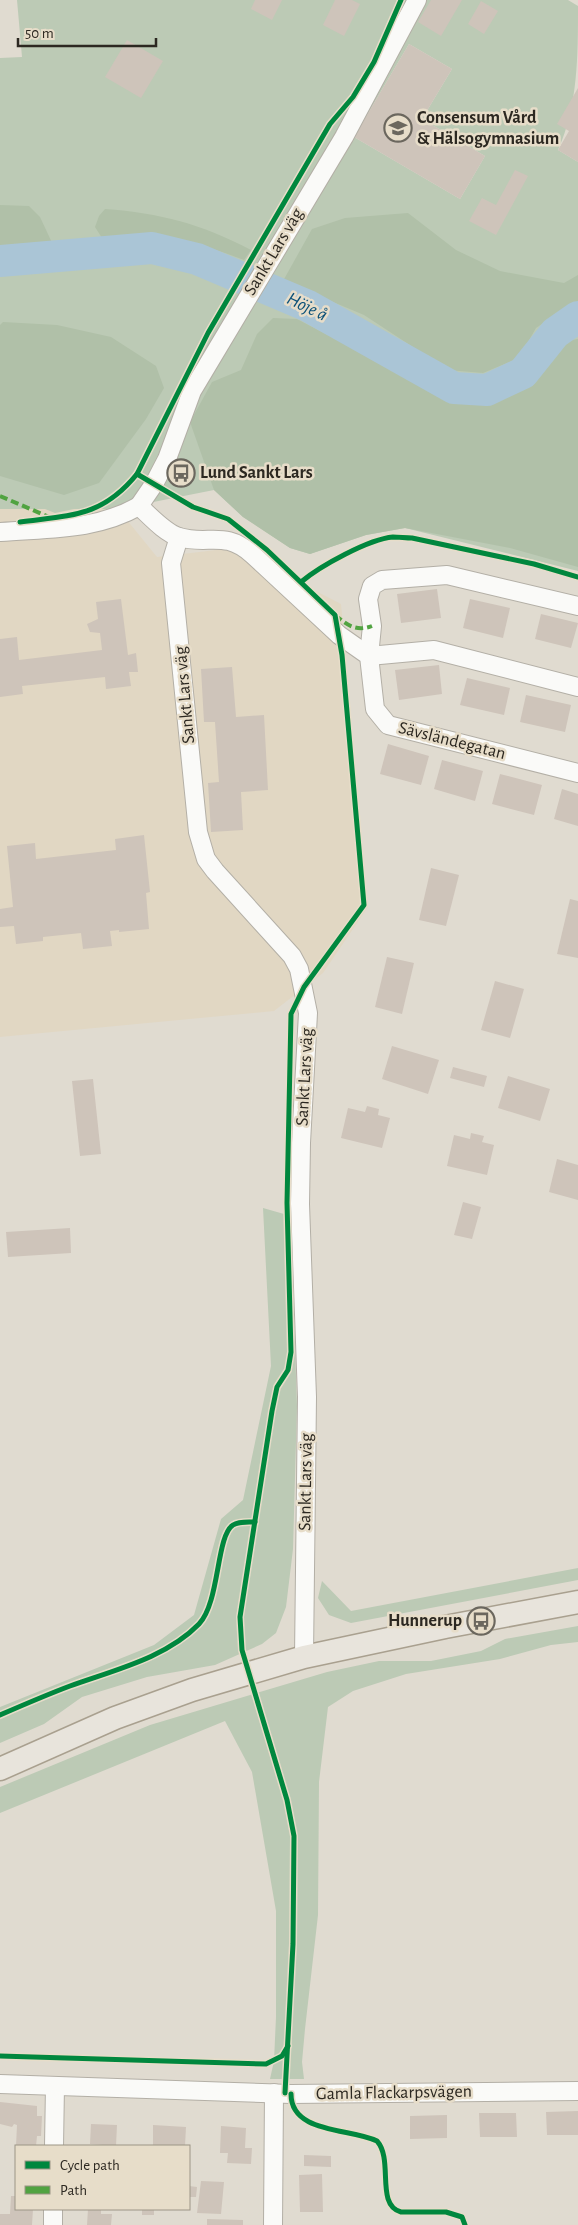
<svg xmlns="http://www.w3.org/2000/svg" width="578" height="2225" font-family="'Alegreya Sans',sans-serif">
<rect width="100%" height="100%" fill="#e0dbd0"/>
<path fill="#e1d7c3" d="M0,509H118L157,557L233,548L341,604L368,907L323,973L274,1011L0,1037Z"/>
<g fill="#bccab5" fill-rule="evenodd">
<path d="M17,0H568L578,6C578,56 578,106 558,150L578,162V571L405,528L366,535L310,554L290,548L243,517L214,490L118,509H74L55,513L45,509H0V58L22,57ZM409,44L452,69L422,119L485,156L460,199L354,137Z"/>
<path d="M263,1208L284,1214L291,1228L297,1406L293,1549L286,1607L276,1633L262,1644L215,1665L147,1677L82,1697L44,1724L0,1743V1707L154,1645L194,1615L221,1519L243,1500L271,1366Z"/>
<path d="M578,1568V1580L351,1623L329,1615L318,1598L322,1581L351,1611Z"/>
<path d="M578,1626V1642L551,1645L500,1659L406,1674L353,1691L328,1707L319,1782L318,1915L305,2029L302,2062L304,2079H270L274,2061L276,2017V1911L252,1772L225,1721L0,1813V1787L150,1725L327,1672L379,1661H431L481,1651L505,1639Z"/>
</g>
<g fill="#b0c0a8">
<path d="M0,205L29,206L40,217L54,247L0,248Z"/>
<path d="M105,209C160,213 202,224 251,250L244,260C216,249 188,241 157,240C138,239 121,242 102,238L95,227L99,216Z"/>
<path d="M408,213L456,250L500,271L564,283L578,275V306H569L536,328L519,358L483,373L448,370L364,315L283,281L312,229L345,218Z"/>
<path d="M273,318L297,319L453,400L493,401L535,380L560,342L578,339V567L510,548L405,528L366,535L310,554L290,548L243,517L214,490L190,422L212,382L241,370L257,334Z"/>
<path d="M3,322L57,325L111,337L156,366L164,388L146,419L99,483L64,495L0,476V325Z"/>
</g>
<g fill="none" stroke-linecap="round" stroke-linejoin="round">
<path stroke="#aac5d6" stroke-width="32" d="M0,261L152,248L197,259L308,306L454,388L487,390L523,373L555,333L578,317"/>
</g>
<g fill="#cec4ba">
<path d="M255,0H282L272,20L251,9Z"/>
<path d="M335,0H352L360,4L344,36L323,25Z"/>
<path d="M431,0H462L441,36L418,22Z"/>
<path d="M481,1L498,11L484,34L468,24Z"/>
<path d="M127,40L163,61L141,98L105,77Z"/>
<path d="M409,44L452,69L422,119L485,156L460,199L354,137Z"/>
<path d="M578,88V162L558,150L569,131L557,124Z"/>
<path d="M515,170L528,176L496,235L469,221L482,198L496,205Z"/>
<path d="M437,589L441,618L401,623L397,594Z"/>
<path d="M121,599L128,655L136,653L138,672H129L131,686L106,689L105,677L22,686L23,694L0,697V639L17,637L19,660L102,650L100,633L90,632L87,624L98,619L96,602Z"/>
<path d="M470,599L510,608L503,638L463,628Z"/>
<path d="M541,614L578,623L571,648L535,639Z"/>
<path d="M439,665L442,694L399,700L395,670Z"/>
<path d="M232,667L236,717L264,715L268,790L241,792L243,830L211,832L208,783L219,782L215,722H204L201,669Z"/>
<path d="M467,678L510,688L504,715L460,705Z"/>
<path d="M526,695L571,705L565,732L520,722Z"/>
<path d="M388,744L429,756L421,785L380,774Z"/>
<path d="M442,760L483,771L475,801L434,789Z"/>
<path d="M500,774L542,785L534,815L492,804Z"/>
<path d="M562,789L578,794V826L554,819Z"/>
<path d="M144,835L150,892L146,893L149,929L119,932V930L110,931L112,946L83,949L81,933L43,937V941L16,944L14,926L0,927V909L13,907L7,846L35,843L36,859L116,850L115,839Z"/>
<path d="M431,868L459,875L446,926L419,920Z"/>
<path d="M570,899L578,901V958L557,954Z"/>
<path d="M387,957L414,963L402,1014L375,1007Z"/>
<path d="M495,981L524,989L510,1038L481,1030Z"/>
<path d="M392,1046L439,1060L428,1094L382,1079Z"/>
<path d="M453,1067L487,1076L484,1087L450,1078Z"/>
<path d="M508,1076L550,1089L540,1121L498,1108Z"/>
<path d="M93,1079L101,1154L80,1156L72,1081Z"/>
<path d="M367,1106L379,1109L378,1115L390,1118L382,1148L341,1138L348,1108L365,1112Z"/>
<path d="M471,1133L484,1136L482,1142L494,1145L487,1175L447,1166L454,1135L470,1139Z"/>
<path d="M557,1159L578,1165V1200L549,1192Z"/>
<path d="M463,1202L481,1207L472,1239L454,1235Z"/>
<path d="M70,1228L71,1253L8,1257L6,1232Z"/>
<path d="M0,2102L37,2106V2116H42L41,2136H37L36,2146H16L17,2125L14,2124L12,2127L0,2124Z"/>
<path d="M578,2111V2135H547L546,2112Z"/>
<path d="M479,2113H516L517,2137H480Z"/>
<path d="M447,2115V2138L410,2139V2116Z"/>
<path d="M91,2124L117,2125L116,2146L90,2144Z"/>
<path d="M153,2125L186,2127L185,2146H153Z"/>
<path d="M221,2126L246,2128L245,2148H252L251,2164L227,2163L228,2153H220Z"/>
<path d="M304,2155L331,2156V2167L304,2166Z"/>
<path d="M322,2174L323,2212H300L299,2175Z"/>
<path d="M201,2181L224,2182L221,2214L197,2213Z"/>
<path d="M189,2186L197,2187L196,2197H189Z"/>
<path d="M11,2196H16V2209H33L32,2225H0V2214H10Z"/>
<path d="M88,2209H101V2214H112L111,2225H87Z"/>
<rect x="142" y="2209" width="12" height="6"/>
<path d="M207,2219L243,2220V2225H207Z"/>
</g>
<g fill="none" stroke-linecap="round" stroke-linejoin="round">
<g stroke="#b3afa6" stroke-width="20">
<g id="minor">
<path d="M417,0L344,137L192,391L167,459L154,484L139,506C150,516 165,533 179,537C209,546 224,529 253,555L339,635L369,656L375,709L388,725L578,773"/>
<path d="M0,532C48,528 95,531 139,506"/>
<path d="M179,537L171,563L198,832L206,859L215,871L292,956L299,969L308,1013L301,1143L300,1204L307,1397L304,1657"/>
<path d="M578,606L447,575L382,580L372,586L368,599L372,626L369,656L434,650L578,687"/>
<path d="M0,2084L291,2094L578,2091"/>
<path d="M54,2146L55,2086"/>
<path d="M53,2225V2209"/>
<path d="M273,2225L274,2093"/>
</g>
</g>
<g stroke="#a9a08f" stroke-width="25">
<path id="major" d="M0,1769L115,1718L192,1690L304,1657L445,1627L578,1602"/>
</g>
<use href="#minor" stroke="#fafaf8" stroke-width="18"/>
<use href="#major" stroke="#e8e4dc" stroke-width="22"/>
<g stroke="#51a341" stroke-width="4" stroke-dasharray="8 4" stroke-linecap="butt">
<path d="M0,496L49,517"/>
<path d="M335,615C347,625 356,632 372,626"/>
</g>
<g stroke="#e7ddc9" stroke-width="8">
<g id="cycleway">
<path d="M137,474L193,507L228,519L267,550L335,615L342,655L364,905L304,987L291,1014L287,1203L291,1352L288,1370L277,1387L272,1411L240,1617L242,1650L287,1800L294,1836L293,1944L285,2093"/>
<path d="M20,522C72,515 102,517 137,474L208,333L330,124L353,97L374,62L401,0"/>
<path d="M301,582C320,566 369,539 393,537C399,537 406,538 412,538L534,564L578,577"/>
<path d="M0,1715C23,1705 46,1695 70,1686C114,1670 166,1658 199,1624C220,1602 216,1536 233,1525C239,1521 248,1522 255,1522"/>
<path d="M0,2056L266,2064L282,2056L288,2046"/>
<path d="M291,2094C291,2134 351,2128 377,2141C394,2160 375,2205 401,2212H446L462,2217L465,2225"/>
</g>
</g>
<use href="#cycleway" stroke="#00873e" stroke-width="5"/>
</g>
<defs>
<g id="school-ring" transform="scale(1.4375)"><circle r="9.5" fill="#e7ddc9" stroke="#6b675e" stroke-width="1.5"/><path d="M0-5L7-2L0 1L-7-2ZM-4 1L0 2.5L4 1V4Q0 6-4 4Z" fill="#6b675e"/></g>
<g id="bus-ring" transform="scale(1.4375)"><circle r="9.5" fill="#e7ddc9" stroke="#6b675e" stroke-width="1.5"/><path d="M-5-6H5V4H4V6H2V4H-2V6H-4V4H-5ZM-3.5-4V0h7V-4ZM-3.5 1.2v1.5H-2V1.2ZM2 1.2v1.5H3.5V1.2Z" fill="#6b675e"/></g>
</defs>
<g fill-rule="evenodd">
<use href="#school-ring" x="398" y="128"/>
<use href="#bus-ring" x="181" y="473"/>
<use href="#bus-ring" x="481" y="1621"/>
</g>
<g text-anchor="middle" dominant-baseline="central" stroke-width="5" stroke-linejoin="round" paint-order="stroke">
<g font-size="18" font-weight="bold" fill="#2c2821" stroke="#e7ddc9" text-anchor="start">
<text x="417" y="118">Consensum Vård<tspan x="417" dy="21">&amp; Hälsogymnasium</tspan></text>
<text x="200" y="473">Lund Sankt Lars</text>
<text x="462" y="1621" text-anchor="end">Hunnerup</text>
</g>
<g font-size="18" fill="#2c2821" stroke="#e7ddc9">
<text transform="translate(274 252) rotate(-59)">Sankt Lars väg</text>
<text transform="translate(185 695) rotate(-95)">Sankt Lars väg</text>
<text transform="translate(452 741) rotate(14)">Sävsländegatan</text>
<text transform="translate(305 1077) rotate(-87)">Sankt Lars väg</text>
<text transform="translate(306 1482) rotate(-89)">Sankt Lars väg</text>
<text transform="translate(394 2093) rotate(-1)">Gamla Flackarpsvägen</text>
</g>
<g font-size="19" font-style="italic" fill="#0c5178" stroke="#e7ddc9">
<text transform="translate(307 307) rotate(26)">Höje å</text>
</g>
</g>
<rect x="15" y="2145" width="175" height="65" fill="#e7ddc9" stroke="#9c9586"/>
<rect x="25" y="2161" width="25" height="8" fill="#00873e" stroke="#9c9586"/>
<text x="60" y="2170" font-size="15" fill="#2c2821">Cycle path</text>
<rect x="25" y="2186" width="25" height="8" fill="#51a341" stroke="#9c9586"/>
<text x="60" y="2195" font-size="15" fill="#2c2821">Path</text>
<path d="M18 38v8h138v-8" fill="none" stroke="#2c2821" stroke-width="2.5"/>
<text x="25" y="38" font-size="15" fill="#2c2821" stroke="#e7ddc9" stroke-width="4" paint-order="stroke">50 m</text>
</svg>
